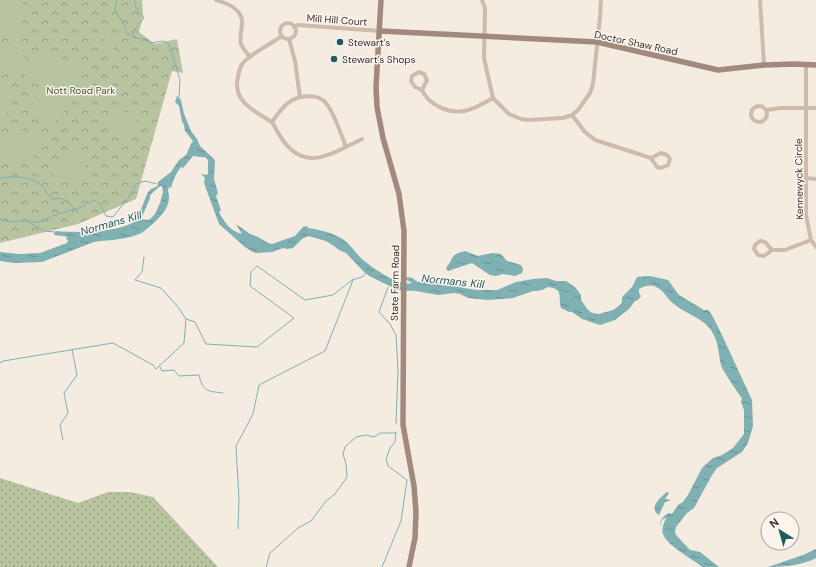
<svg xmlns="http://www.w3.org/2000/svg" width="816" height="567" font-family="'DM Sans',sans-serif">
<defs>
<pattern id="grass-dots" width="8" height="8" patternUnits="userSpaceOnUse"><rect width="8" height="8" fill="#b8c4a0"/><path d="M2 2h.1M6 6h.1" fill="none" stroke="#97a083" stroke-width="1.8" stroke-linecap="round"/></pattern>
<pattern id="park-crowns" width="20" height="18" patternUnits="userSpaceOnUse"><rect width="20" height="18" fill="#b8c4a0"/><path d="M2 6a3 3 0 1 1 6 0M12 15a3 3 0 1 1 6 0" fill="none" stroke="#97a083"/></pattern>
<pattern id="water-ripples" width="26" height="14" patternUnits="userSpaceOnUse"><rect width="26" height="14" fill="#7fb0b2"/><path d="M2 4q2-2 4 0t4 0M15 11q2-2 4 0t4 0" fill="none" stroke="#699091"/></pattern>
</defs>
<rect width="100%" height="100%" fill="#f4ebe1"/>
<path fill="url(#grass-dots)" d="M0,478L78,503L108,492H130L153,497L218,567H0Z"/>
<path fill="url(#park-crowns)" d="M0,0H142L143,15L139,32L155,44L177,39L183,73L172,71L136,199L78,224L0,243Z"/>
<g fill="#b8c4a0">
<path d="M0,0H11L28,6L17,38L0,32Z"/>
<path d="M105,36L116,40L111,57L100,54Z"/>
<path d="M0,43L26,52L18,75L0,69Z"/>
<path d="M34,49L83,66L73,97L24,80Z"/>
<path d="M0,83L15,90L8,112L0,115Z"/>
<path d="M43,89L68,97L65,110L54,122L28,118L35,95Z"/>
<path d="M112,109L132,113L137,120L128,142L112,136L107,123Z"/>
<path d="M21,130L40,136L33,159L27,164L0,157V147L10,135Z"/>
<path d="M75,150L89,155L81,182L75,183L51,173L60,157Z"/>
</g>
<g fill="url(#water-ripples)" fill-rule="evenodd">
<path d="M177,96L181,100L184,114L191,131L197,139L200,146L215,160L214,179L218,193L216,196L221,210L219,212C224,222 230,231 242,234L236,224L250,234L258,237L268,243L272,244L295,236L303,227L307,226L308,228C320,230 330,232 341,238C350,243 355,253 363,260C373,268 399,287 412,283L400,276L412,278L418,282L443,283L450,285L457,284L464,288L477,290H497L516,282L533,279L547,278L556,281H566L575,287L581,295V300L588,310L592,313L599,314L613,310L620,305L622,302V297L632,287L637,277L650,276L668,280L679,295L704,310H708L712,315L721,333L752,400L753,426L748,443L742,452L717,468L712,475L694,508L687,513L676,527L675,532L676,535L690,550L700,552L719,567H702C692,558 668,547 663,534C661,529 664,523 666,518H665L662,520L660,526C660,520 663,516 669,513L672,514L678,505L683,502L688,495L702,468L713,458L722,455L733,448L744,434V410L741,402L742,398C740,396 721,368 721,365C718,352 719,342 711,330C701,317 686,314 674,304C667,299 664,290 656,287C651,284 644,286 639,289V293L641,296L638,300L635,301L629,309L615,320L600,325L582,319L572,312H569L561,308C558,297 564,289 548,287L542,290L533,291L513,298L488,300L468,298L460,294L454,293L438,295L416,291L398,290L371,277L365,273L346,253L339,250L334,246L326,241L308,236L302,239L293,248L287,249L283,248L272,252L256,253L251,251L245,247L219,224L204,183L205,178L201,174L207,175L208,173V160L205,157C201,158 197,156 193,156L183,168L181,167C176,173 173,180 171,188L169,187L168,190C168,192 169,194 169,196C170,211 153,224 143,232C139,235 124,239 119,239C111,241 102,240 94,242L42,262L14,263L0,261V252L19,254L40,253L67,243L68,240L66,239L67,237L64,236L54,235L55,232L57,231C74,233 125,233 137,219L148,192L151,189L158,186V182L171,172L179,160L186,155L191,144L193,141L185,131L184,125L182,121L179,106L175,102ZM160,186H162L163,192L160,203L155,214L149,220L141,219L150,198V195Z"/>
<path d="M465,251L478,256L492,253L501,254L507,261L521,265L523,269L522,273L515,276L503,274L496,276L490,275L472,263L448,271L446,268C455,257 449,255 465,251Z"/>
<path d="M667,492L669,493L665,499L671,500L665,502L659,515C648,509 660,497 667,492Z"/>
<path d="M816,549V558C804,565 782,567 768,567L803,555Z"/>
</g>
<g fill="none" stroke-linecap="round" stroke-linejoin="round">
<g stroke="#7fb0b2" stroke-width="1">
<path d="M117,0C117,3 115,7 115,10C116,15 120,17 122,21C128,28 122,34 136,38"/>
<path d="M134,0L136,8L144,18L133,32L134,36L136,38L144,39L150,43L163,41L169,44L180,80L179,97"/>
<path d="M0,178C14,176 34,176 44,188C46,192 48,195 52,199C64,198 66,198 74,209L79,208L94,200L100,204L106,216L113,217L129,197L136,184L145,181L157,184"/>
<path d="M0,219L13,222L17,221L37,222L44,221L52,216L74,209"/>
<path d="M29,222L44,231L55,232"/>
<path d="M144,257L142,272L135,280L161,288L178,307L186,319L195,322L206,344L257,347L294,318L250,286L251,272L257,266L305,300L333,295L352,280L362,277L365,274"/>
<path d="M388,287L379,312L390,324L396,335L398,370L396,423"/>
<path d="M0,363L3,361L113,343L153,365L156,369L184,343L186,319"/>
<path d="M160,367L162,371L174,370L179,376L199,375C203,392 207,391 223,393"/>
<path d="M63,440L60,425L68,413L64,393L77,375L72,349"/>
<path d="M238,529L239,499L236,446L253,414L259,385L325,351L353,280"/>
<path d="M266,567L270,553L298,528L311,521L326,501L335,494L347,477L346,464L343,454L345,447L356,437L366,435L374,437L380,433H396"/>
<path d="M382,567L401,521L407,480L388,466L386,459L390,448L395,442L396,432"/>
</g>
<g stroke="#cdbbac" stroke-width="4">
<path d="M216,0C222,2 229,4 234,8C249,19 238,30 241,44C243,49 247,53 250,57"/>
<path d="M482,0L485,8L484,58L490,85L493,98L509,114L521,119L528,120L563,118L572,115L578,110L590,93L593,84L600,17L601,0"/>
<path d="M760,0L764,65"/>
<circle cx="288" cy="31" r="8"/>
<path d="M294,27L298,25L380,31"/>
<path d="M289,39L295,61L300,97"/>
<path d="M806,64V215L811,240L816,247"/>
<path d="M419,72L424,74L427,80L422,90L415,87L411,81L412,76Z"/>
<path d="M422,90C428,104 448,114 464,111C475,109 484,103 493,98"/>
<circle cx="759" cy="114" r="8"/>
<path d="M767,110L781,108H816"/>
<path d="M572,115L585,132L595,140L651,158"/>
<path d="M272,122C254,111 232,101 238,77C239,72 240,66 243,63C252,53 270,44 282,36"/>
<path d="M346,147C341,134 334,112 325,102C320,97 314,96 308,96C289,97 282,108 272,122C276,129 280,137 285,143C308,172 335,152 362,139"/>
<path d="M661,153L667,155L670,159L668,165L661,168L657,167L651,158Z"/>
<path d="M806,178L816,179"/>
<path d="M760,241L765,242L772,250L764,256L758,255L754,249L755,245Z"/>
<path d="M772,250H785L811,240"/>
</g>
<g stroke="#a18a7d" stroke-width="5.5">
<path d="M381,0L376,87L377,107L383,138L399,194L404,231L403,425L414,486L416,512L415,538L409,567"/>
<path d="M380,31L597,42L718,70L764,65L795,64L816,65"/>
</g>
</g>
<g fill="#1f5a5e" stroke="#fbf5ee" stroke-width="1.5">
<circle cx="340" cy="42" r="4"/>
<circle cx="334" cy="59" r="4"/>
</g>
<g text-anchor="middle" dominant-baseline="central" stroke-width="3" stroke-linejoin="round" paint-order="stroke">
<g font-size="10" fill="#3b302b" stroke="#fbf5ee">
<text transform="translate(337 20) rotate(4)">Mill Hill Court</text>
<text transform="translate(636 43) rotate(12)">Doctor Shaw Road</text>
<text transform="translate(799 179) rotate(-91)">Kennewyck Circle</text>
<text transform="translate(395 283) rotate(-89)">State Farm Road</text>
</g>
<g font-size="10" fill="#3b302b" stroke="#fbf5ee" text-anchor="start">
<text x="348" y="42">Stewart's</text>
<text x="342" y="59">Stewart's Shops</text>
</g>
<g font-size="10" fill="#4a5a2e" stroke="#fbf5ee">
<text x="81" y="90">Nott Road Park</text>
</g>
<g font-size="11" font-style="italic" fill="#1f5a5e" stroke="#fbf5ee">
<text transform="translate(111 223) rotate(-16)">Normans Kill</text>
<text transform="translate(453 281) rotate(6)">Normans Kill</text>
</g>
</g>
<g transform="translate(780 531) rotate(323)"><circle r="19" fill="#fbf5ee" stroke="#aea6a0"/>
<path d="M0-3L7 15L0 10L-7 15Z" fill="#1f5a5e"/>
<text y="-6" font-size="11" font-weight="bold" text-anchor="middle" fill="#3b302b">N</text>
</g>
</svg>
